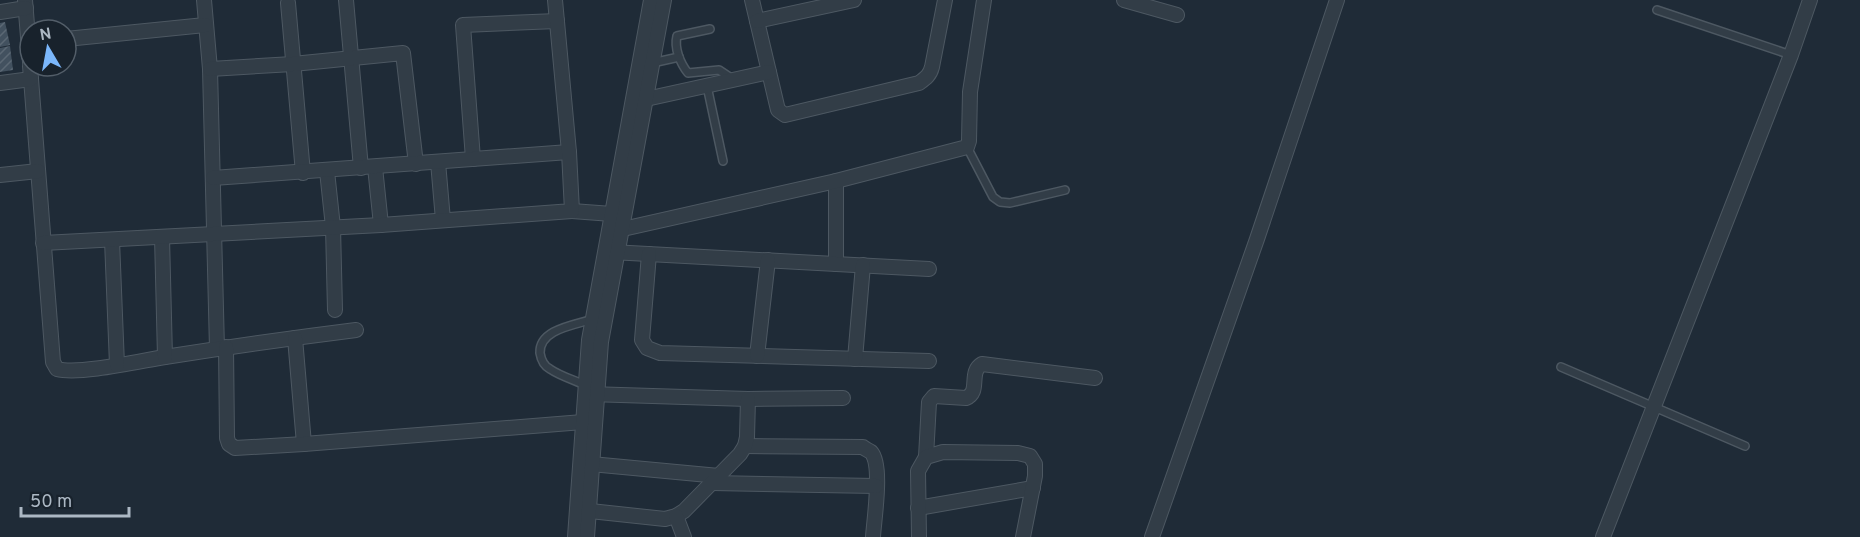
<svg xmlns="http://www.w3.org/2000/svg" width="1860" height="537" font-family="Overpass,sans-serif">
<defs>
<pattern id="building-hatch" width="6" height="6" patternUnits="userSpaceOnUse" patternTransform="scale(1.5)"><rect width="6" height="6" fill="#42515f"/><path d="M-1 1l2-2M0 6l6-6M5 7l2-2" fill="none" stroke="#5b6874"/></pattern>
</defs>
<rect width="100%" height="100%" fill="#1f2b37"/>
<g fill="url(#building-hatch)">
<path d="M5,22L10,45L0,47V23Z"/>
<path d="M10,46L13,70L0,72V48Z"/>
</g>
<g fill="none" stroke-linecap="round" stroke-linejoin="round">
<g stroke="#4d5862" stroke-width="10">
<g id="lane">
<path d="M1657,10L1791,55"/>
<path d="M710,29L677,36C674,48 680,63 688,73L719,70L734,80"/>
<path d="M652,63L679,57"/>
<path d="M707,86L723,161"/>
<path d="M967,147L993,197L1000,202L1010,203L1065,190"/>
<path d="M1561,367L1745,446"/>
<path d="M585,385C574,380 560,376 550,369C544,366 541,359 540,353C539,329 575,325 593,319"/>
</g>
</g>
<g stroke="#4d5862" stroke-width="16">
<g id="street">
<path d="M25,0L30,62"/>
<path d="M204,0L210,69L217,349"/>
<path d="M346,0L361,168"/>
<path d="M752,0L778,110L785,115L919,83C926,78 930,75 932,67L945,0"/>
<path d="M1124,0L1177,15"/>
<path d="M288,3L303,173"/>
<path d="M0,12L26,8"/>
<path d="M757,21L854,0"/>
<path d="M66,39L205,25"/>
<path d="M30,66L53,362L57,369C79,375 140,361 165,357C229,347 292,338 356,330"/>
<path d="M210,69L293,64L403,53L416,164"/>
<path d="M0,83L31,79"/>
<path d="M646,99L769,72"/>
<path d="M473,159L463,25L557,21"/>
<path d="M438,162L443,220"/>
<path d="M375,167L381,225"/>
<path d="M327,171L333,227L335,310"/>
<path d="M0,175L38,171"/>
<path d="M213,178L569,152"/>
<path d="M836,181V264"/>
<path d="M572,211L612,214"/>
<path d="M614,231L836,181L967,147L969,141L970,92L984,0"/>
<path d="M162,237L165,357"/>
<path d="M112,240L117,365"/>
<path d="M43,243L381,225L572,211L569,152L555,0"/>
<path d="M611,252L929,269"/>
<path d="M649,254L642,340L647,348L660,353L929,361"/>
<path d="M295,338L304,444"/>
<path d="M226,347L227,438L229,444L235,448L304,444L583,422"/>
<path d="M757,356L768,260"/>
<path d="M855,359L863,265"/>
<path d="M589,394L748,399L843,398"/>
<path d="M745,446L863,447C865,449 868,450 871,452C883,465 874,519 873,537"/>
<path d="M926,457L929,402L934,396L966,398C981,392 968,372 982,364L1095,378"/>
<path d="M591,464L719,476"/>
<path d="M712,483L876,486"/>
<path d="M918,508L1033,488"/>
<path d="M581,510L665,519L676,516L684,511L740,454L745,446L747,437L748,399"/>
<path d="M676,516L684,537"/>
<path d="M575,537L589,340L651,0"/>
<path d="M587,537L601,342L664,0"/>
<path d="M919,537L918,471L926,457L943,452L1018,453L1030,456L1035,464V476L1023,537"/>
<path d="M1152,537L1257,239L1337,0"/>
<path d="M1603,537L1791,55L1810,0"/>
</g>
</g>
<use href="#lane" stroke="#323d47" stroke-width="7"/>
<use href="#street" stroke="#323d47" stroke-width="14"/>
</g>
<g transform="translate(48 48) rotate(350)"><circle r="28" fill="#18222c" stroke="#535e69" stroke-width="1.5"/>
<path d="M0-4.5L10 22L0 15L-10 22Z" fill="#7bb7fb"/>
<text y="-9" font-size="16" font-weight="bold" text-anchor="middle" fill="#acb8c4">N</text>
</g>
<path d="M21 507v9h108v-9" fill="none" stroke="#acb8c4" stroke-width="3"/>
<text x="30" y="507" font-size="18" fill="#acb8c4" stroke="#18222c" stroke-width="4.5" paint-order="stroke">50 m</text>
</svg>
